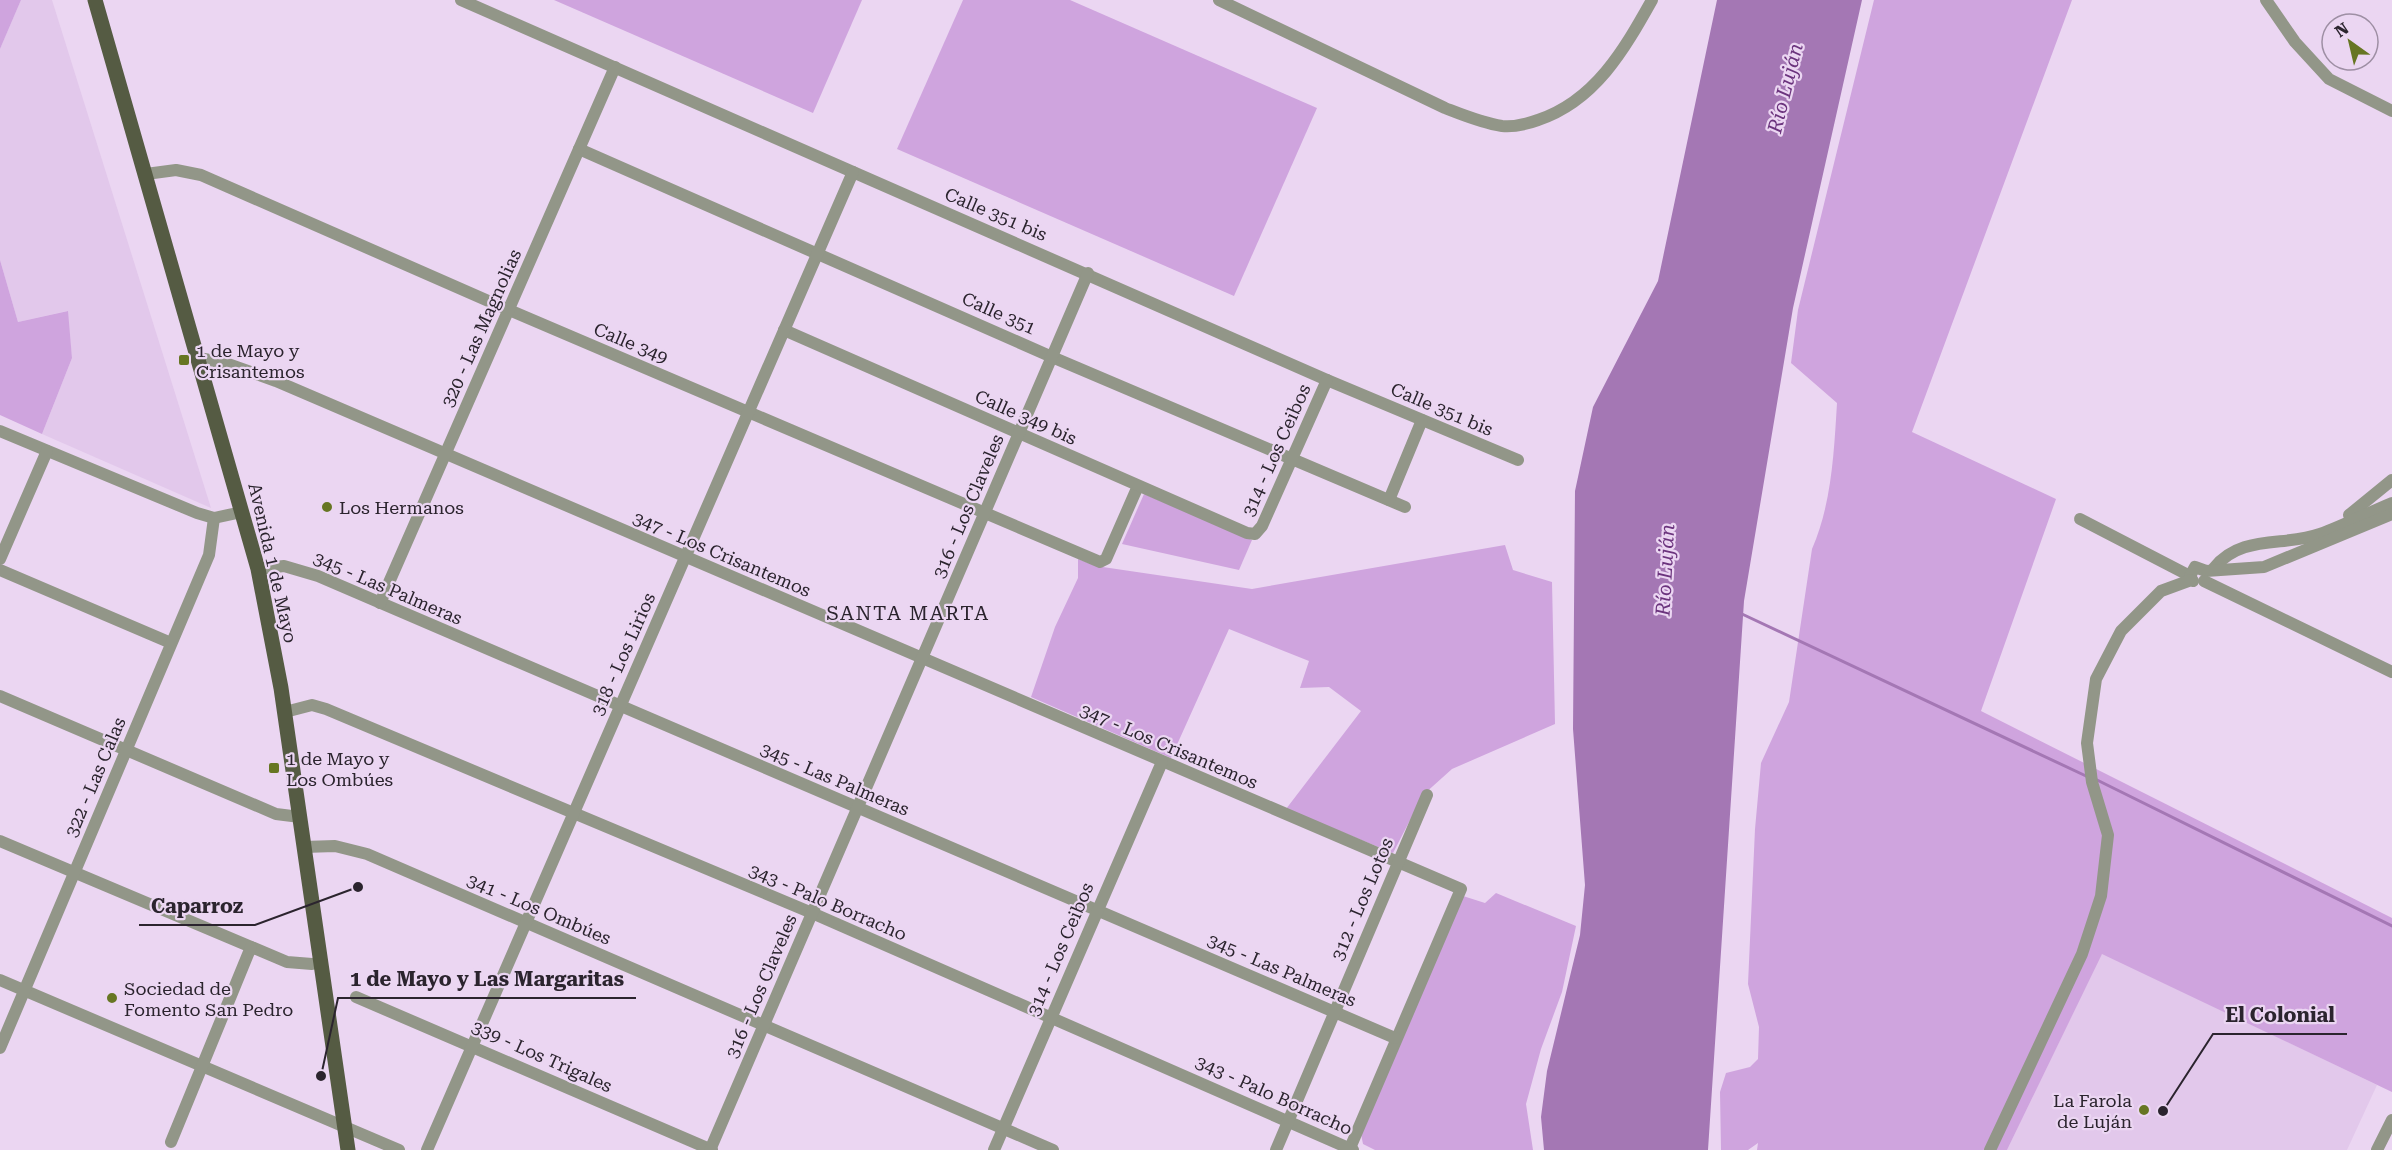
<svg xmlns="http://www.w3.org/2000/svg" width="2392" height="1150" font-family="'Roboto Serif',serif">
<rect width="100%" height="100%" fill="#ebd6f2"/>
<g fill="#e2c8eb">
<path d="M21,0H52L211,508L42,434L72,358L67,311L18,322L0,260V49Z"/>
<path d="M2102,953L2377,1085L2347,1150H2007Z"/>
</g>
<g fill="#cfa4de">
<path d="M0,0H21L0,49Z"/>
<path d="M554,0H862L813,113Z"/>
<path d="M963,0H1070L1317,108L1234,296L897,149Z"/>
<path d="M1874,0H2072L1912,432L2056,499L1981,711L2392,918V1092L2102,954L2007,1150H1757L1758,1143L1748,1150H1721L1720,1092L1726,1073L1750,1067L1758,1059L1759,1027L1748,984L1755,829L1761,763L1789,702L1812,549C1832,503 1834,451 1837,403L1791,363L1798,310Z"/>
<path d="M0,260L18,322L68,311L72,358L42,434L0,415Z"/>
<path d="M1144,494L1252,540L1239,570L1122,544Z"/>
<path d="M1505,545L1513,570L1552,582L1555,724L1452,769L1423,795L1393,853L1286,809L1361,711L1329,687L1300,688L1309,661L1229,629L1171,758L1031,697L1055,627L1078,578V559L1096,566L1252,589Z"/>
<path d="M1496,893L1576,926L1562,992L1541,1049L1526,1104L1533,1150H1375L1363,1144L1361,1134L1463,896L1485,903Z"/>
</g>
<path fill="#a477b4" d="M1717,0H1862L1793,308L1744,601L1708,1150H1544L1541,1117L1547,1071L1580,935L1585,885L1573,729L1575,491L1593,407L1658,281Z"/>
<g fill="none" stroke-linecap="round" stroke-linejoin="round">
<g stroke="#a477b4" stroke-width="3">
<path d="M1742,614L2086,776"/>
<path d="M2095,779L2392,926"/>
</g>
<g stroke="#929688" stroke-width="12">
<path d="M461,0L1327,380L1518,460"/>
<path d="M1219,0L1445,108C1463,115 1482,123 1502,126C1513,127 1527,124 1538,120C1595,101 1624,50 1652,0"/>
<path d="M2266,0L2295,42L2329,79L2392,111"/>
<path d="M579,149L1052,357L1405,507"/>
<path d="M146,174L176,170L201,175L509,310L1100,562L1106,559L1138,486"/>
<path d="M784,330L1247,533L1255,534L1262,526L1327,380"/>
<path d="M199,358L225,363L276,381L1461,889L1350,1148"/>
<path d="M0,431L197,513L214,518L242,512"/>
<path d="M1389,500L1422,420"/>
<path d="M2349,515L2392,480"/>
<path d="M2080,519L2190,576L2193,581"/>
<path d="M0,559L47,451"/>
<path d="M2214,568C2241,534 2284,547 2320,534C2344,525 2368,513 2392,503"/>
<path d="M258,569L284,566L318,576L1395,1038"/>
<path d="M0,570L171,643"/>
<path d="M2190,576L2195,567L2206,571L2264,567L2392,514"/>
<path d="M2204,581L2392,672"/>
<path d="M380,603L615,67"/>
<path d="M0,696L276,814L300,817"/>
<path d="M285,712L312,705L326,709L812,913L1353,1150"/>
<path d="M0,841L287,962L312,964L321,962"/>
<path d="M304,847L335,846L367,854L1053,1150"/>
<path d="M0,980L399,1150"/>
<path d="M356,997L712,1150"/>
<path d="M0,1048L209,555L214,518"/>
<path d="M171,1142L251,947"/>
<path d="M427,1150L853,172"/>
<path d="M710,1150L1088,273"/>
<path d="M994,1150L1162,762"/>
<path d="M1276,1150L1427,795"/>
<path d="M1990,1150L2082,954L2101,896L2108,835L2092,782L2087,743L2096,679L2121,631L2161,591L2191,580"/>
<path d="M2377,1150L2392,1120"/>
</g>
<path stroke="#555b43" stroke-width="15" d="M95,0L258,569L281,688L348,1150"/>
</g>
<g fill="#677623" stroke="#ebd6f2" stroke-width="2">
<rect x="178" y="354" width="12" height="12" rx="3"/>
<circle cx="327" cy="507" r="6"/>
<rect x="268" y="762" width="12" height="12" rx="3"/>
<circle cx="112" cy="998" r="6"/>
<circle cx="2144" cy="1110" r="6"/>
</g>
<g text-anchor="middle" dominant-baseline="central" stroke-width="4.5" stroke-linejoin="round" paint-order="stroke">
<g font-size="18" fill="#2b242e" stroke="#ebd6f2">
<text transform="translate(996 214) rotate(23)">Calle 351 bis</text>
<text transform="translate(999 313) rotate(24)">Calle 351</text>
<text transform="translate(481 328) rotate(-66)">320 - Las Magnolias</text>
<text transform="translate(631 343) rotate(23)">Calle 349</text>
<text transform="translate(1442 409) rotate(23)">Calle 351 bis</text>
<text transform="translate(1026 417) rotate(24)">Calle 349 bis</text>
<text transform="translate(1276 450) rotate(-66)">314 - Los Ceibos</text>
<text transform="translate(968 506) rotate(-67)">316 - Los Claveles</text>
<text transform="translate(722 554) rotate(23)">347 - Los Crisantemos</text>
<text transform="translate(273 563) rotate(77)">Avenida 1 de Mayo</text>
<text transform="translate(388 588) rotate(23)">345 - Las Palmeras</text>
<text transform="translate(623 654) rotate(-66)">318 - Los Lirios</text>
<text transform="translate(1169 746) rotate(23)">347 - Los Crisantemos</text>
<text transform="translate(95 777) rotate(-67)">322 - Las Calas</text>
<text transform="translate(835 779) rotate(23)">345 - Las Palmeras</text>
<text transform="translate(1362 899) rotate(-67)">312 - Los Lotos</text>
<text transform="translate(828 902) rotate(23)">343 - Palo Borracho</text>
<text transform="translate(539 909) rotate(23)">341 - Los Ombúes</text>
<text transform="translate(1060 949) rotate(-67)">314 - Los Ceibos</text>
<text transform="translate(1282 970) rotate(23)">345 - Las Palmeras</text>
<text transform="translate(761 986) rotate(-67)">316 - Los Claveles</text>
<text transform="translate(542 1056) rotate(24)">339 - Los Trigales</text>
<text transform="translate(1274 1095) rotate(24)">343 - Palo Borracho</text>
</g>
<g font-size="18" fill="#2b242e" stroke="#ebd6f2" text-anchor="start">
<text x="196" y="350">1 de Mayo y<tspan x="196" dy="21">Crisantemos</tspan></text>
<text x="339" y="507">Los Hermanos</text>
<text x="286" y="758">1 de Mayo y<tspan x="286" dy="21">Los Ombúes</tspan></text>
<text x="124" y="988">Sociedad de<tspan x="124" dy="21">Fomento San Pedro</tspan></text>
<text x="2132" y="1100" text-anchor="end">La Farola<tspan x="2132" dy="21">de Luján</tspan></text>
</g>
<g font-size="20" font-style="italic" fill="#6b337d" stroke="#ebd6f2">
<text transform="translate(1785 88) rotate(-76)">Río Luján</text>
<text transform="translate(1665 570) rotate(-87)">Río Luján</text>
</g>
<g font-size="20" letter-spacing="1.5" fill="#2b242e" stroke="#ebd6f2">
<text x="908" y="613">SANTA MARTA</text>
</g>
</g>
<path fill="none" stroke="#2b242e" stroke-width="2" d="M358 887L255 925H139M321 1076L338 998H636M2163 1111L2213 1034H2347"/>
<g fill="#2b242e" stroke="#ebd6f2" stroke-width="2">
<circle cx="358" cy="887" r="6"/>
<circle cx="321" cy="1076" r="6"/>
<circle cx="2163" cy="1111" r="6"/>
</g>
<g font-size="20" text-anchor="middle" font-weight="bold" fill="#2b242e" stroke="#ebd6f2" stroke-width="4.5" stroke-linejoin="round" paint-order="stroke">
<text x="197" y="913">Caparroz</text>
<text x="487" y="986">1 de Mayo y Las Margaritas</text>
<text x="2280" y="1022">El Colonial</text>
</g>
<g transform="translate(2350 42) rotate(326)"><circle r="28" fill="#ebd6f2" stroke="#9e8fa4" stroke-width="1.5"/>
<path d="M0-4.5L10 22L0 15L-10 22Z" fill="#677623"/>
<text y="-9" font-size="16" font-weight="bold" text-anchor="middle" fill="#2b242e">N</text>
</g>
</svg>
